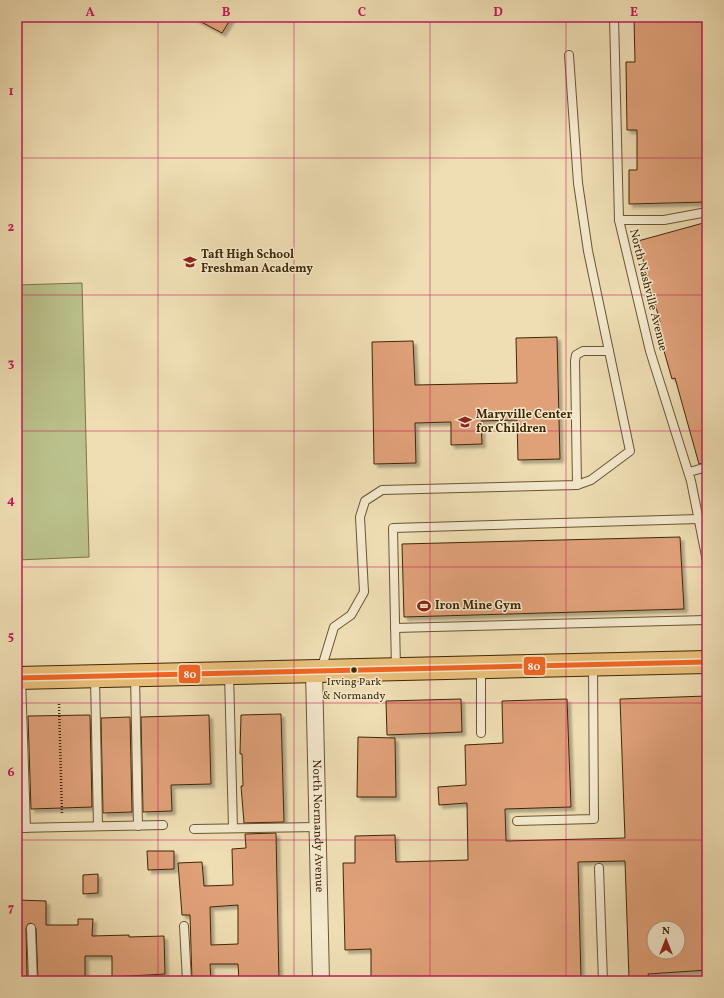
<svg xmlns="http://www.w3.org/2000/svg" width="724" height="998" font-family="Vollkorn,serif">
<defs>
<filter id="shadow"><feDropShadow dx="3.5" dy="3.5" stdDeviation="1" flood-color="#0004"/></filter>
</defs>
<rect width="100%" height="100%" fill="#efdeb4"/>
<filter id="stains"><feTurbulence type="fractalNoise" baseFrequency=".005" numOctaves="4"/><feColorMatrix values="0 0 0 0 .2 0 0 0 0 .09 0 0 0 0 .02 0 0 0 .5 -.17"/></filter>
<radialGradient id="worn" r=".72"><stop offset=".6" stop-color="#630" stop-opacity="0"/><stop offset="1" stop-color="#630" stop-opacity=".3"/></radialGradient>
<path fill="#bbc18c" stroke="#7d7448" d="M82,283L89,557L17,560V285Z"/>
<g fill="#e0a179" stroke="#3f2704" fill-rule="evenodd" filter="url(#shadow)">
<path d="M192,17H232L222,33Z"/>
<path d="M634,17H707V202L629,204V170H637V130H627L626,62H635Z"/>
<path d="M707,222V462L699,464L675,378L672,379L656,323L660,322L638,241Z"/>
<path d="M557,337L560,459L518,460L517,420L481,421L482,444L451,445V422L415,423L416,463L374,464L372,342L413,341L415,385L517,383L516,338Z"/>
<path d="M680,537L684,609L404,617L402,544Z"/>
<path d="M707,696V970L648,974L649,977L629,978L625,861L578,862L581,978L371,981V949L345,950L343,863H355V836L395,835L396,862L468,860L467,803L439,805L438,787L466,785L465,745L503,743L502,701L567,699L571,807L505,809L506,841L625,838L620,699ZM654,928H678V952H654Z"/>
<path d="M461,699L462,732L387,735L386,701Z"/>
<path d="M281,714L284,822L244,823L241,786H243L242,754H240L241,715Z"/>
<path d="M90,715L92,807L31,809L28,716Z"/>
<path d="M209,715L211,784L171,785L172,811L143,812L141,717Z"/>
<path d="M130,717L132,812L103,813L101,718Z"/>
<path d="M358,737L395,738L396,797H357Z"/>
<path d="M17,786H19L20,809H17Z"/>
<path d="M276,833L279,981H239L238,964H210L211,981H192L190,915H182L178,863L202,862L204,886L233,885L232,849L246,848L245,834ZM238,905V944L211,945L210,907Z"/>
<path d="M147,851H174V869L148,870Z"/>
<path d="M98,874V893L83,894V875Z"/>
<path d="M17,900L46,901V925H78V919H93L92,936L129,935V937L164,936L165,974L112,977V956H85V978H56V981H38L36,928L31,923L28,924L26,928L27,979H17Z"/>
</g>
<g fill="none" stroke-linecap="round" stroke-linejoin="round">
<g stroke="#6b5530" stroke-width="10">
<g id="service">
<path d="M614,17L619,220L650,351L691,481L707,561"/>
<path d="M619,220H664L707,212"/>
<path d="M689,472L707,467"/>
<path d="M577,485L575,361L576,355L583,351H609"/>
<path d="M395,628L707,620"/>
<path d="M481,668V733"/>
<path d="M396,669L393,528L699,519"/>
<path d="M321,670L334,627L351,615L364,592L360,517L365,501L382,490L577,485L591,480L630,451L588,251L578,183L569,55"/>
<path d="M229,673L233,828"/>
<path d="M135,676L138,826"/>
<path d="M95,677L98,826"/>
<path d="M21,678L26,828"/>
<path d="M517,821L594,819L593,665"/>
<path d="M17,828L163,825"/>
<path d="M194,829L318,827"/>
<path d="M599,868L603,981"/>
<path d="M184,926L187,981"/>
<path d="M31,928L33,981"/>
</g>
</g>
<g stroke="#6b5530" stroke-width="18">
<g id="minor">
<path id="s1" d="M314,671L321,981"/>
</g>
</g>
<g stroke="#3f2704" stroke-width="24">
<path id="primary" d="M17,678L707,662"/>
</g>
<path stroke="#3f2704" stroke-width="2.5" stroke-dasharray="1 2" stroke-linecap="butt" d="M59,704L62,815"/>
<use href="#service" stroke="#f5eace" stroke-width="8"/>
<use href="#minor" stroke="#f5eace" stroke-width="16"/>
<use href="#primary" stroke="#e8bf7a" stroke-width="22"/>
<g stroke="#f5eace" stroke-width="8">
<path id="bus-1" d="M17,678L707,662"/>
</g>
<use href="#bus-1" stroke="#f26522" stroke-width="5"/>
</g>
<path fill="none" stroke="#c2185b" stroke-width="1" stroke-opacity="0.55" d="M158,17V981M294,17V981M430,17V981M566,17V981M17,158H707M17,295H707M17,431H707M17,567H707M17,703H707M17,840H707"/>
<defs>
<g id="school-bare" transform="scale(1.08)"><path d="M0-5L7-2L0 1L-7-2ZM-4 1L0 2.5L4 1V4Q0 6-4 4Z" fill="#8f2418" stroke="#f5eace" stroke-width="2.5" paint-order="stroke"/></g>
<g id="stadium-bare" transform="scale(1.08)"><path d="M0-5a6.5 5 0 1 0 0 10a6.5 5 0 1 0 0-10ZM-3.5-1.8h7v3.6h-7Z" fill="#8f2418" stroke="#f5eace" stroke-width="2.5" paint-order="stroke"/></g>
</defs>
<g fill-rule="evenodd">
<use href="#school-bare" x="190" y="262"/>
<use href="#school-bare" x="465" y="422"/>
<use href="#stadium-bare" x="424" y="606"/>
</g>
<circle fill="#3f2704" stroke="#f5eace" stroke-width="1.5" cx="354" cy="670" r="3.5"/>
<g text-anchor="middle" dominant-baseline="central" stroke-width="3" stroke-linejoin="round" paint-order="stroke">
<g font-size="11" fill="#3f2704" stroke="#f5eace">
<text x="354" y="682">Irving Park<tspan x="354" dy="14">&amp; Normandy</tspan></text>
</g>
<g font-size="12" font-weight="bold" fill="#3f2704" stroke="#f5eace" text-anchor="start">
<text x="201" y="255">Taft High School<tspan x="201" dy="14">Freshman Academy</tspan></text>
<text x="476" y="415">Maryville Center<tspan x="476" dy="14">for Children</tspan></text>
<text x="435" y="606">Iron Mine Gym</text>
</g>
<g font-size="12" fill="#3f2704" stroke="#f5eace">
<text transform="translate(648 290) rotate(76)">North Nashville Avenue</text>
<text stroke="none"><textPath href="#s1" startOffset="155">North Normandy Avenue</textPath></text>
</g>
</g>
<g stroke="#f5eace" stroke-width="1.5">
<rect x="523" y="656" width="23" height="20" rx="4" fill="#f26522"/>
<rect x="178" y="664" width="23" height="20" rx="4" fill="#f26522"/>
</g>
<g font-size="11" text-anchor="middle" font-weight="bold" fill="#fff">
<text x="534" y="670">80</text>
<text x="190" y="678">80</text>
</g>
<rect width="724" height="998" fill="none" stroke="#efdeb4" stroke-width="44"/>
<g transform="translate(666 940)"><circle r="19" fill="#f5eace" stroke="#ac9c7d"/>
<path d="M0-3L7 15L0 10L-7 15Z" fill="#8f2418"/>
<text y="-6" font-size="11" font-weight="bold" text-anchor="middle" fill="#3f2704">N</text>
</g>
<rect x="22" y="22" width="680" height="954" fill="none" stroke="#c2185b" stroke-width="1.5"/>
<g font-size="13" text-anchor="middle" font-weight="bold" fill="#c2185b">
<text x="90" y="16">A</text>
<text x="226" y="16">B</text>
<text x="362" y="16">C</text>
<text x="498" y="16">D</text>
<text x="634" y="16">E</text>
<text x="11" y="95">1</text>
<text x="11" y="231">2</text>
<text x="11" y="367">3</text>
<text x="11" y="504">4</text>
<text x="11" y="640">5</text>
<text x="11" y="776">6</text>
<text x="11" y="912">7</text>
</g>
<rect width="100%" height="100%" filter="url(#stains)"/>
<rect width="100%" height="100%" fill="url(#worn)"/>
</svg>
